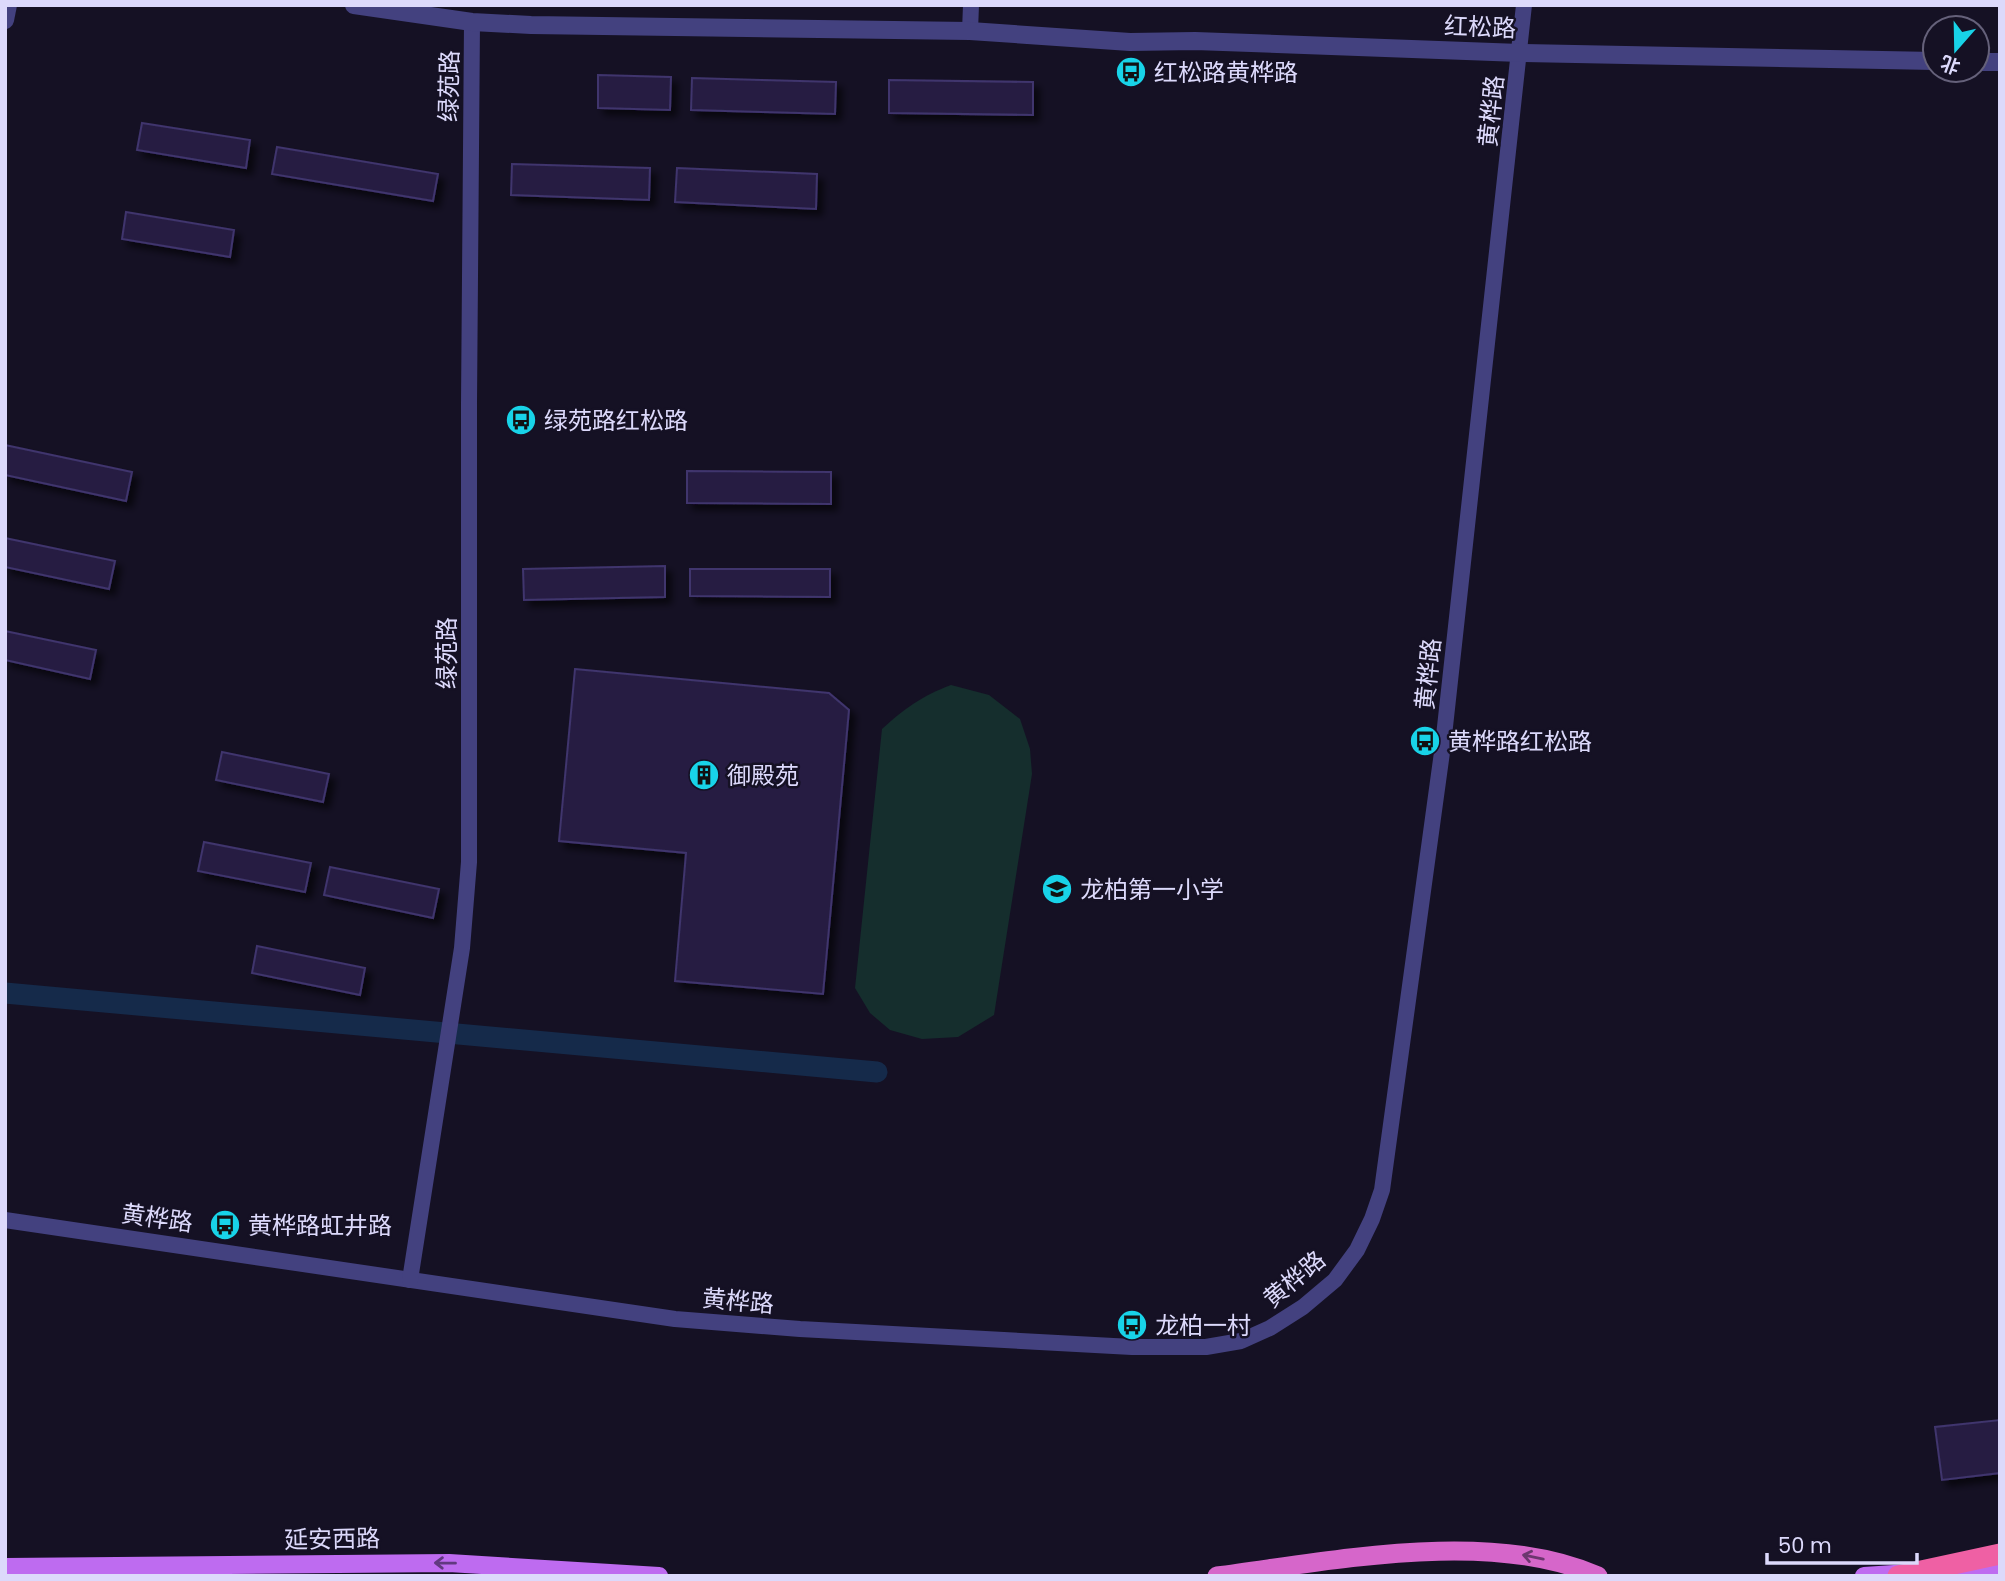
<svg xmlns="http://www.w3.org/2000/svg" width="2005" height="1581" font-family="Poppins,'Noto Sans SC',sans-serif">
<defs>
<filter id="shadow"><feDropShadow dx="6" dy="6" stdDeviation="3.5" flood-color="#0009"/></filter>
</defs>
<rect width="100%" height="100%" fill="#151124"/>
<path fill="#152e2d" d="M951,685L989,695L1020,719L1030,749L1032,774L994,1015L958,1037L922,1039L890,1030L870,1013L855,988L882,729C905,708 922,696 951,685Z"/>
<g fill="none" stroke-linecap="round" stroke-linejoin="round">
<path stroke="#152a4a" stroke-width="21" d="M5,993L877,1072"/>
</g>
<g fill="#271f43" stroke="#3f346d" stroke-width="2" filter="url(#shadow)">
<path d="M598,75L671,77L670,110L598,108Z"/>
<path d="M692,78L836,82L835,114L691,110Z"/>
<path d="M889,80L1033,82V115L889,113Z"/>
<path d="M142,123L250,140L246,168L137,150Z"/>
<path d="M277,147L438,174L433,201L272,174Z"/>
<path d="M512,164L650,168L649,200L511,195Z"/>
<path d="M677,168L817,174L816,209L675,202Z"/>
<path d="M126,212L234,230L230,257L122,239Z"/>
<path d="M5,445L132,472L126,501L5,475Z"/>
<path d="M687,471L831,472V504L687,503Z"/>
<path d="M5,538L115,561L109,589L5,567Z"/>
<path d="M665,566V597L524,600L523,569Z"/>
<path d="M690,569H830V597L690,596Z"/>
<path d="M5,631L96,650L90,679L5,660Z"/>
<path d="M575,669L829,693L849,710L823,994L675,981L686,853L559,841Z"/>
<path d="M222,752L329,774L323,802L216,780Z"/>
<path d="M204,842L311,863L305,892L198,871Z"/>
<path d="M330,867L439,889L433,918L324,895Z"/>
<path d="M257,946L365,968L360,995L252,973Z"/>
<path d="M2000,1420V1473L1942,1480L1935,1427Z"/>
</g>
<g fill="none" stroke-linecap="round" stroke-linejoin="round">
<g stroke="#43417f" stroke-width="16">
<path d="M970,31L971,5"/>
<path d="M5,1220L675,1319L800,1329L1132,1347H1206L1241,1341L1270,1328L1303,1307L1335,1280L1357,1250L1372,1219L1382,1190L1443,745L1524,5"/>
<path d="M410,1280L462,948L469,862V404L472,22"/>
</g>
<g stroke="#43417f" stroke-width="18">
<path d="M354,5L472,22L531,25L970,31L1130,42L1195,41L1520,53L1935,61"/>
<path d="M5,20L8,5"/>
<path d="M1977,62H2000"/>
</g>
<g stroke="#be6bf0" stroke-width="18">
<path d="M5,1567L449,1563L659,1576"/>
<path d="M1958,1570L2000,1568"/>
<path d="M1864,1576L1909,1573"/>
</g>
<path stroke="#d666ca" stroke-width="19" d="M1217,1576C1333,1561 1489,1528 1598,1576"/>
<path stroke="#ef60a4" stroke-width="21" d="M1898,1576L2000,1554"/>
</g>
<defs><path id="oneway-shaft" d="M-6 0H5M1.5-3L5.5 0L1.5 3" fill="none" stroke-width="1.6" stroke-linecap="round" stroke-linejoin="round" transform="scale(1.75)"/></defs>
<use stroke="#6c376f" href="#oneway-shaft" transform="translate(1533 1557) rotate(-168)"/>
<use stroke="#613980" href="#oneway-shaft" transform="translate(445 1563) rotate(-179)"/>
<defs>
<g id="bus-disc" transform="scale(1.575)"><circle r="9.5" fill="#18d3e8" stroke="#151124"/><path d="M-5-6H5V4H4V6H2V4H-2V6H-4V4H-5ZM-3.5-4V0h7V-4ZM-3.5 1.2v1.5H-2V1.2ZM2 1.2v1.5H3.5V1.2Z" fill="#111"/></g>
<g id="building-disc" transform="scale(1.575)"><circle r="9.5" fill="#18d3e8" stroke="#151124"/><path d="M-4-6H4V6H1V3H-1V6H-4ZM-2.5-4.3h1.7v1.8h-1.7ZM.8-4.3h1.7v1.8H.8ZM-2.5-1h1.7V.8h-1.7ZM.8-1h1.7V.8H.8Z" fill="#111"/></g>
<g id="school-disc" transform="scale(1.575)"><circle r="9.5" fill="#18d3e8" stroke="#151124"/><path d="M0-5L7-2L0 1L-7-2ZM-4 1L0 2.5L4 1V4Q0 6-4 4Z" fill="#111"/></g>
</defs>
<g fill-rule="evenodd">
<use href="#bus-disc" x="1131" y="72"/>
<use href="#bus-disc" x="521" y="420"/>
<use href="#bus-disc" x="1425" y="741"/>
<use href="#building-disc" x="704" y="775"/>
<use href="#school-disc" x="1057" y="889"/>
<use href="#bus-disc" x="225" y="1225"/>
<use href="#bus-disc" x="1132" y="1325"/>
</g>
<g text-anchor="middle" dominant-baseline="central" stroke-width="5" stroke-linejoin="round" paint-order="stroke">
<g font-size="24" fill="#dcd9fb" stroke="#151124">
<text transform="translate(1480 27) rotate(2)">红松路</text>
<text transform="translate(449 86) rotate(-89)">绿苑路</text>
<text transform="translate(1491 111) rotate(-84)">黄桦路</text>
<text transform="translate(446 653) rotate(-90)">绿苑路</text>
<text transform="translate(1428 674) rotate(-84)">黄桦路</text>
<text transform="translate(157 1218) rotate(8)">黄桦路</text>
<text transform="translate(1294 1279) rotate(-40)">黄桦路</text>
<text transform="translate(738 1301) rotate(5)">黄桦路</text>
<text transform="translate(332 1539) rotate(-1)">延安西路</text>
</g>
<g font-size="24" fill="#dcd9fb" stroke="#151124" text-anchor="start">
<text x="1154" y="72">红松路黄桦路</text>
<text x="544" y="420">绿苑路红松路</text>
<text x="1448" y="741">黄桦路红松路</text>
<text x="727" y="775">御殿苑</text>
<text x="1080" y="889">龙柏第一小学</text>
<text x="248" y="1225">黄桦路虹井路</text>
<text x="1155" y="1325">龙柏一村</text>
</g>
</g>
<rect width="2005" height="1581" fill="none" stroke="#dcd9fb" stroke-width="14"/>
<g transform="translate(1956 49) rotate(200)"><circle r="33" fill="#151124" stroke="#65617a" stroke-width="2"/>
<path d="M0-5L12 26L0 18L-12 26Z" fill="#18d3e8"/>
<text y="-10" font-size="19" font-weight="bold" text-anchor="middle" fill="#dcd9fb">北</text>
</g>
<path d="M1767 1553v10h150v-10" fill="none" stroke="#dcd9fb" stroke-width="3.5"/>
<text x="1778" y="1553" font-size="21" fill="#dcd9fb" stroke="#151124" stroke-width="5" paint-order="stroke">50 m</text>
</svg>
